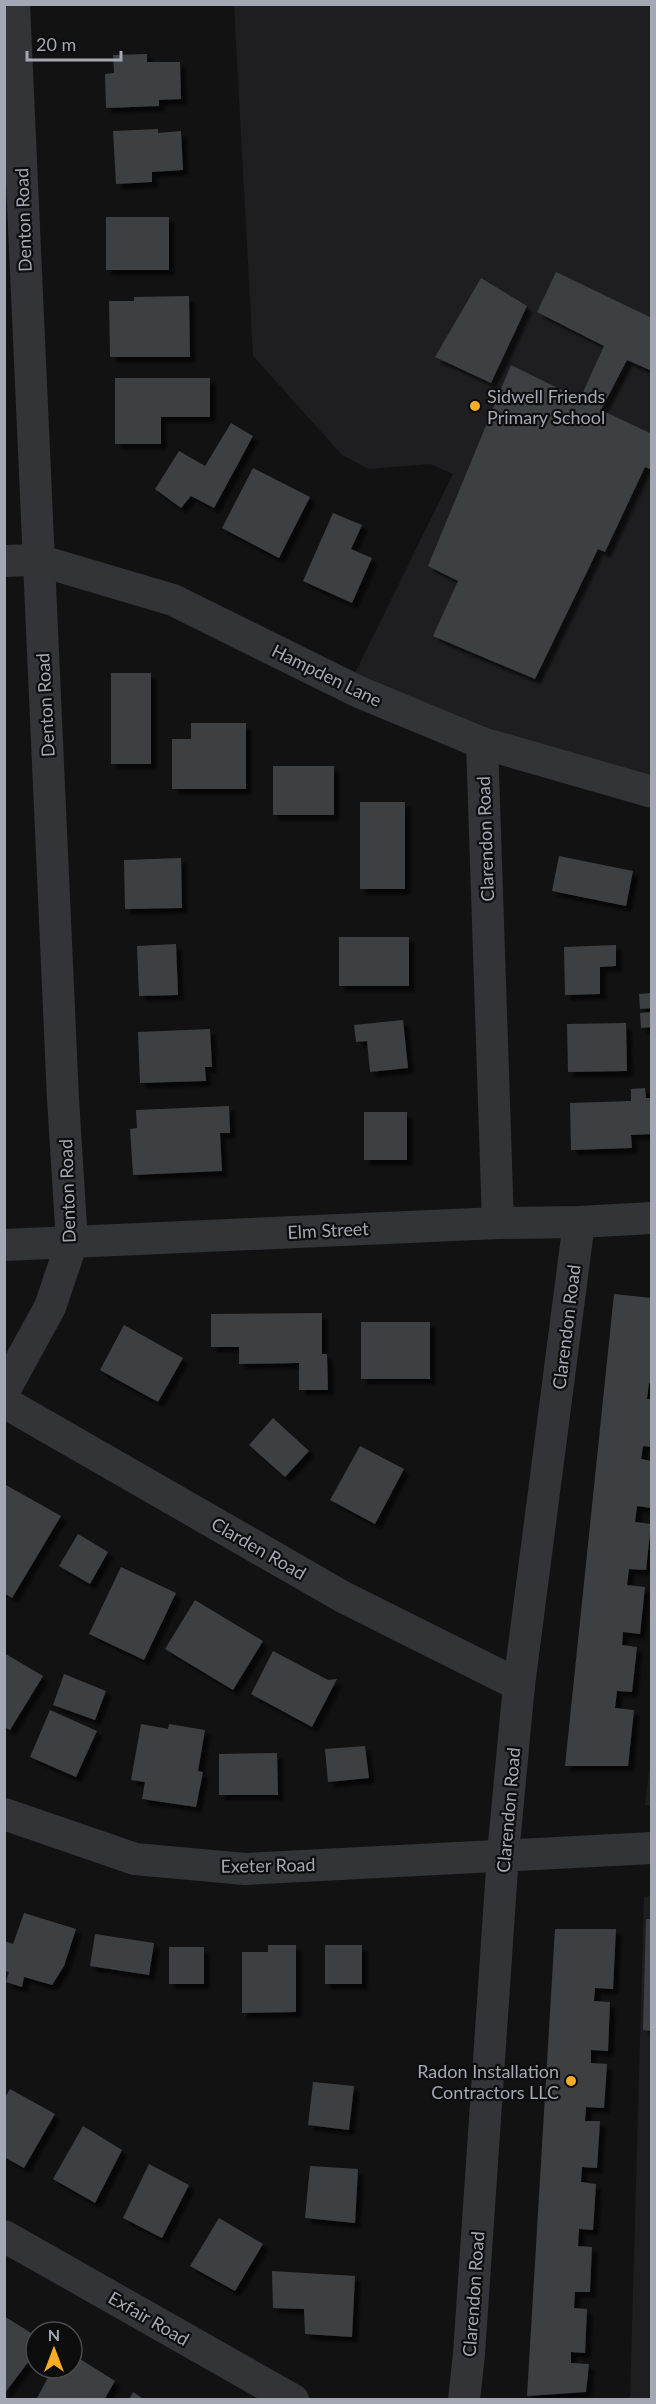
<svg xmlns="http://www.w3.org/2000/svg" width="656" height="2404" font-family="Lato,sans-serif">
<defs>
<filter id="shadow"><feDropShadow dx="5.5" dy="5.5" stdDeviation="1.5" flood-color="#0009"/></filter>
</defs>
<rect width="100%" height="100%" fill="#121213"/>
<g fill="#1e1e20">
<path d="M234,5H651V780L524,743L354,675L453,474L430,464L369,469L342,455L253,356Z"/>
<path d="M651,1756V1805H645Z"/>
<path d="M651,1896L652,2398H630L644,1897Z"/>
</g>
<g fill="#3e3f43" filter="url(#shadow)">
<path d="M147,54V62H180L181,99L159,100V106L106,108L105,74L114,73L113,55Z"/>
<path d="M158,129V133L181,131L183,170L152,172V182L116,184L113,131Z"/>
<rect x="106" y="217" width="63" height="53"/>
<path d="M556,272L652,318V371L627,360L601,410L652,434V470L645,467L605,552L598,549L535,679L433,636L458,581L428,566L511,365L580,399L604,346L537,312Z"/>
<path d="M481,278L527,306L491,383L435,357Z"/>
<path d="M189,296L190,357H110L109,301H134V297Z"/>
<path d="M115,378H210V417H161V444H115Z"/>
<path d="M231,423L253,436L214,508L191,496L181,508L155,489L179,451L205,466Z"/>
<path d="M253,468L310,497L279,558L222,528Z"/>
<path d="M333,513L362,525L351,549L372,558L352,603L303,581Z"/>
<rect x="111" y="673" width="40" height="91"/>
<path d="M191,723H246V789H172V739H191Z"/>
<rect x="273" y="766" width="61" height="49"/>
<rect x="360" y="802" width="45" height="87"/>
<path d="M559,856L633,871L626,906L552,891Z"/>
<path d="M181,858L182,908L125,909L124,860Z"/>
<rect x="339" y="937" width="70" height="49"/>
<path d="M176,944L178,995L139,996L137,946Z"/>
<path d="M616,945V966L600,967V994L565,995L564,947Z"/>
<path d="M652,993V1008L640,1009L639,994Z"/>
<path d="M652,1012V1027L641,1028L640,1013Z"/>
<path d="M403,1020L408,1068L370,1072L367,1041L356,1042L354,1025Z"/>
<path d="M626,1023L627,1071L568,1072L567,1024Z"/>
<path d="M210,1029L212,1067H205L206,1081L140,1083L138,1032Z"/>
<path d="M645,1088L646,1098H652V1134L631,1135L632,1148L571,1150L570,1103L631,1101V1089Z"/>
<path d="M229,1106L230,1133H220L222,1171L133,1175L130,1129L137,1128L136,1110Z"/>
<rect x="364" y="1112" width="43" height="48"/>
<path d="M614,1294L652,1298V1384L649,1383L647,1399H652V1447L643,1446L641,1459L652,1461V1499L651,1508L637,1506L635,1522L651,1524L646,1570L629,1569L627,1585L645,1587L640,1634L623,1632L622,1645L637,1647L632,1692L617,1691L615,1708L634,1710L628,1766H565Z"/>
<path d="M322,1313V1354H327L328,1390H299V1363L239,1364V1347H211V1314Z"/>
<rect x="361" y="1322" width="69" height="57"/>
<path d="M124,1325L183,1358L158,1402L100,1370Z"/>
<path d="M273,1418L309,1451L285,1477L249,1445Z"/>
<path d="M360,1446L404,1469L375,1524L330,1500Z"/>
<path d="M4,1484L61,1516L12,1598L4,1593Z"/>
<path d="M78,1534L108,1552L90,1584L59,1566Z"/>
<path d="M121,1567L176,1593L144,1660L89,1634Z"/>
<path d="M195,1600L263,1641L233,1690L165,1649Z"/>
<path d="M273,1651L328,1680L337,1679L312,1727L251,1694Z"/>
<path d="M4,1653L43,1676L10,1730L4,1727Z"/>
<path d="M64,1674L106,1691L95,1720L53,1705Z"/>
<path d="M50,1710L97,1731L76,1777L30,1757Z"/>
<path d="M141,1724L168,1729L169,1724L205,1730L198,1771L203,1772L196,1807L142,1799L145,1782L131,1780Z"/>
<path d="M365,1746L369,1778L328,1782L325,1749Z"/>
<path d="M277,1753L278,1795H219V1754Z"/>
<path d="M24,1913L76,1929L64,1966L52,1985L24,1977L22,1987L6,1982L9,1972L4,1971V1941L13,1944Z"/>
<path d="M646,1919H652V2031L643,2030Z"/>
<path d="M555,1929H616L613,1989L595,1988L594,2001L610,2002L608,2051L591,2050V2063L607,2064L604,2108L586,2107L585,2121H600L597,2168L582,2167L581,2182L596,2184L593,2230L579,2229L578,2246L592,2247L590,2292H575L574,2308L587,2309L585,2353L571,2352V2363L589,2364L586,2392L527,2396Z"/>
<path d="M95,1934L154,1943L149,1975L90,1966Z"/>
<path d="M268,1945H296V2012L242,2013V1952H268Z"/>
<rect x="325" y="1945" width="37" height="39"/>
<rect x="169" y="1947" width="35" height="37"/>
<path d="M313,2082L354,2086L349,2130L308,2125Z"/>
<path d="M10,2089L55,2114L24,2168L4,2157V2099Z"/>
<path d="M83,2126L122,2150L95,2203L53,2179Z"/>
<path d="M149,2164L189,2185L162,2238L123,2218Z"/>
<path d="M310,2166L358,2169L355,2223L305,2218Z"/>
<path d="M219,2218L263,2244L235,2291L190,2266Z"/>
<path d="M272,2271L355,2276L352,2337L305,2334L304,2309L273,2308Z"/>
<path d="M4,2316L36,2336V2352L4,2394Z"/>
<path d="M72,2354L115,2381L104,2400H36L53,2368H72Z"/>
<path d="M133,2392L145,2400H129Z"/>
</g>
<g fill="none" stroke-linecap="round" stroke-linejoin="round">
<g stroke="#333438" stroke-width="32">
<path d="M4,561L38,560L173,600L359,692L482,743L652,792"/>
<path d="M482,743L498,1223"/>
<path d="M4,1245L498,1223L579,1222L652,1218"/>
<path d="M4,1391L50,1307L72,1242L63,1099L14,4"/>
<path d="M4,1402L343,1597L519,1685"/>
<path d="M4,1814L135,1859L245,1869L652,1848"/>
<path d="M4,2236L293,2400"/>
<path d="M464,2400L469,2354L503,1854L519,1685L579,1222"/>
</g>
</g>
<g fill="#f7ae26" stroke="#0d0d0e" stroke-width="2">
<circle cx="475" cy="406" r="6"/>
<circle cx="571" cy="2081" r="6"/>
</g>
<g text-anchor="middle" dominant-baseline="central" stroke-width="4.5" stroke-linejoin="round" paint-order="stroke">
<g font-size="18" fill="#a3a8b4" stroke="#0d0d0e">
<text transform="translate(23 220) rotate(-92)">Denton Road</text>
<text transform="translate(327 675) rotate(26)">Hampden Lane</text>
<text transform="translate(45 705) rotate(-93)">Denton Road</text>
<text transform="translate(485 839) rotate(-92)">Clarendon Road</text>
<text transform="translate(67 1191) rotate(-92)">Denton Road</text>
<text transform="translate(328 1230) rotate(-3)">Elm Street</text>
<text transform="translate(566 1327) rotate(-83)">Clarendon Road</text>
<text transform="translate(259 1548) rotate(30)">Clarden Road</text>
<text transform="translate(508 1810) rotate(-85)">Clarendon Road</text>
<text transform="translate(268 1865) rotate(-1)">Exeter Road</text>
<text transform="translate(473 2294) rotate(-86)">Clarendon Road</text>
<text transform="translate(149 2318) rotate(30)">Exfair Road</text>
</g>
<g font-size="18" fill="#a3a8b4" stroke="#0d0d0e" text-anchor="start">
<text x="487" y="396">Sidwell Friends<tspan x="487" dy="21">Primary School</tspan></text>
<text x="559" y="2071" text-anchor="end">Radon Installation<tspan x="559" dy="21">Contractors LLC</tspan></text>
</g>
</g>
<rect width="656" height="2404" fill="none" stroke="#a3a8b4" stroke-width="12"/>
<g transform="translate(54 2350)"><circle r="28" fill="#0d0d0e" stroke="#494b50" stroke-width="1.5"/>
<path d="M0-4.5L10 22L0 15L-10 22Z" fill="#f7ae26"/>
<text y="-9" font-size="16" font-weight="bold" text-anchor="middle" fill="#a3a8b4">N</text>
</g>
<path d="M27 51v9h94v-9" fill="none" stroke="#a3a8b4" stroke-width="3"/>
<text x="36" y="51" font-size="18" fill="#a3a8b4" stroke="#0d0d0e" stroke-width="4.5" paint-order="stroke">20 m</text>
</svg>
